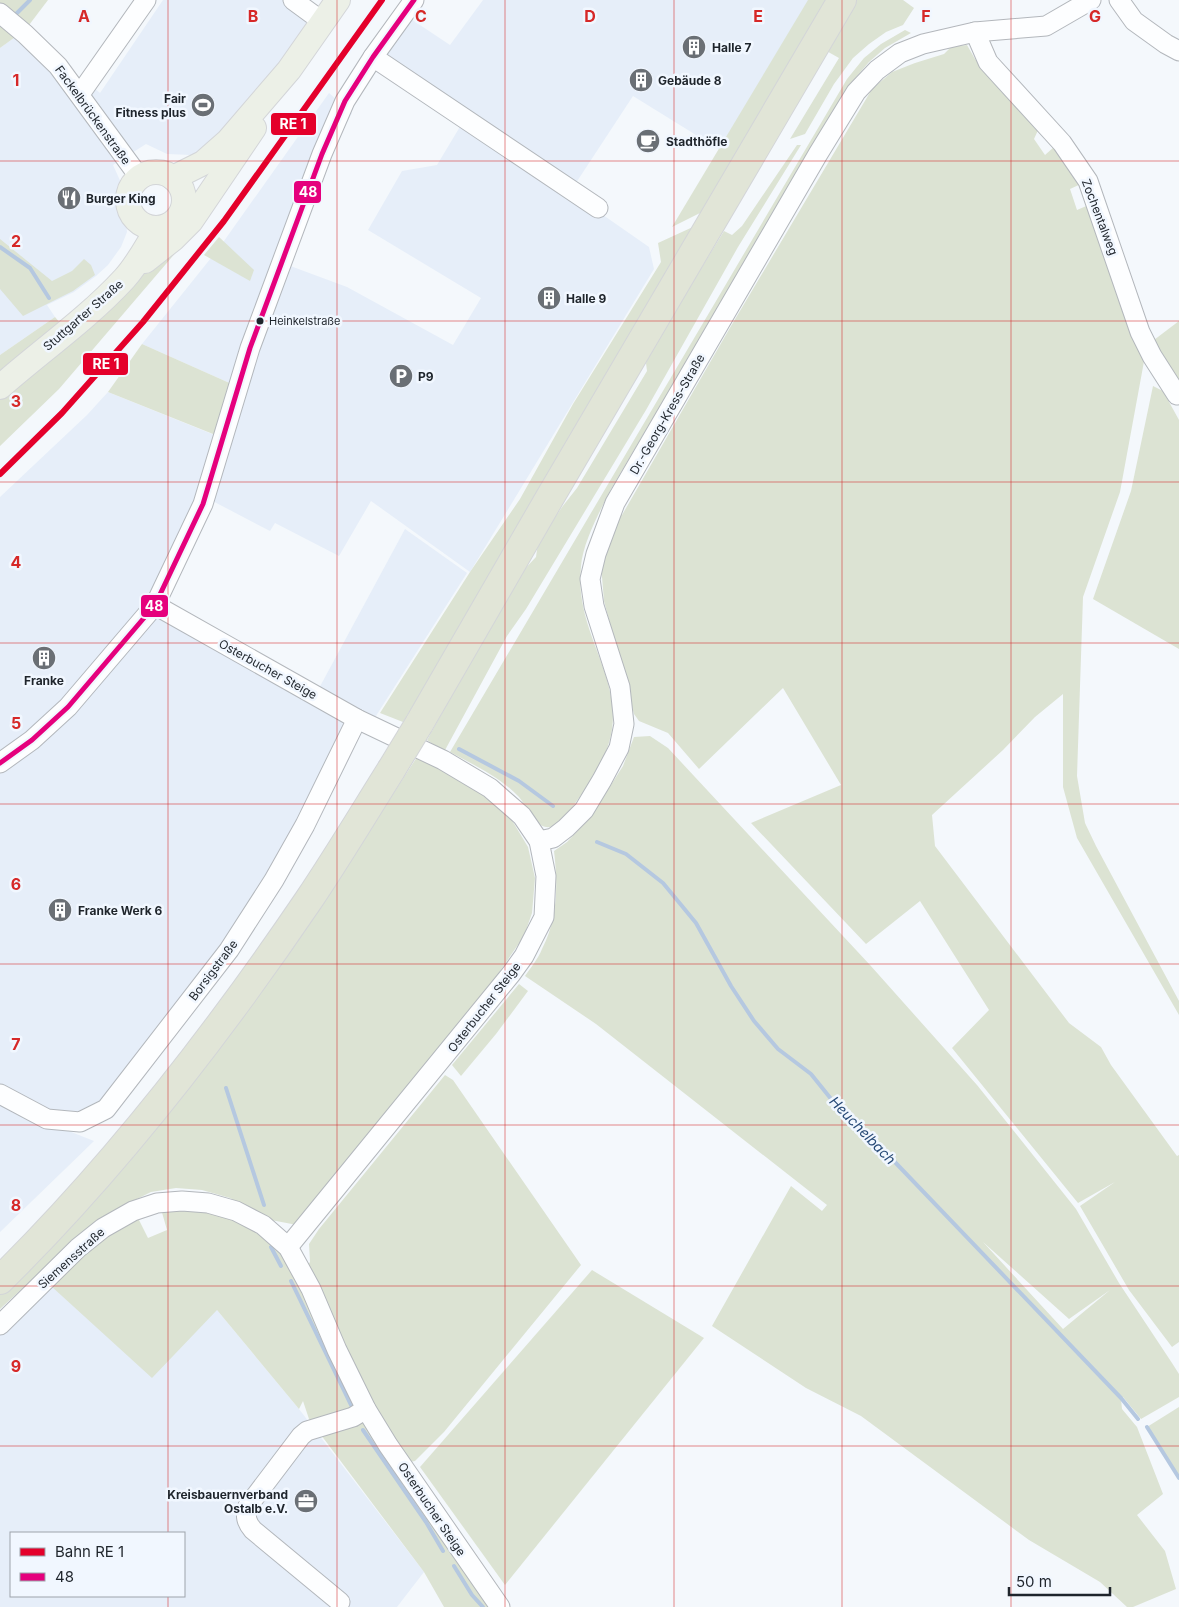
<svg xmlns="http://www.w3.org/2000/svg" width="1179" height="1607" font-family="Inter,sans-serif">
<rect width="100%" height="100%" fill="#f4f8fc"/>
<g fill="#e6eef9" fill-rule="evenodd">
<path d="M163,0H284L313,20L218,143L205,152L191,155L167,154L146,144L113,165L123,187L121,209L126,223L127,232L121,247L108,265L96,276L74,292L47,305L55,317L0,355V48L18,35L82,87L87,82L100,93Z"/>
<path d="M483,0H812L725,153L633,96L570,192L649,247L654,269L470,572L371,501L339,556L275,523L270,531L203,496L151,606L348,725L234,945L103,1105L80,1117L49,1115L0,1088V497L87,415L108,392L217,436L234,385L142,344L219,248L329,93L352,113L316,182L285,264L347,287L453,345L481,298L368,230L402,171L437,165L467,115L381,55L408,17L450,45Z"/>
<path d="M405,529L467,573L374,719L317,692Z"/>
<path d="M0,1099L46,1122L94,1141L0,1232Z"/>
<path d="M38,1275L217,1310L299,1409L424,1572L397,1607H0V1311ZM11,1533H184V1596H11Z"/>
</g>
<g fill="#dce3d3" fill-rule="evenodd">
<path d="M0,0H48L26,29L0,9Z"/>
<path d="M808,0H829L704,211L672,227Z"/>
<path d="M857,0H903L914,8L903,25L886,32L869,44L853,58L834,84L805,134L790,139L839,58L823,49Z"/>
<path d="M0,20L18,35L0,48Z"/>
<path d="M905,30L911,33L885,48L869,62L851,83L611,489C600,511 583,542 581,566C580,577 580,590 582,600C589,647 623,690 610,739C604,762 590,783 576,802C570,811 558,829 546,827C535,826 526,805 519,797C500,777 474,765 450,752L847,79L864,58L881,44Z"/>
<path d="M967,45L975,59L1039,128L1034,139L1045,155L1054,147L1081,184L1070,189L1077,210L1091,204L1108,263L1133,339L1145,356L1120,492L1083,597L1077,776L1085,823L1096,846L1179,1001V1015L1077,838L1063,787V694L1035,717L1003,750L932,815L935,846L1069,1023L1101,1047L1111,1065L1177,1156L1179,1155V1342L1172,1347L1129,1290L1080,1206L1115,1182L1078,1203L952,1048L989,1010L920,901L866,944L751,823L841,785L783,688L699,769L668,733L639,721L634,714L604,601L601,565L620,515H622L731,326L872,89L892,72L915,63L944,54L951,47Z"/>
<path d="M797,145H801L738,247L646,410L526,609L507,636L444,752L427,740L520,574L536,557L538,543L562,507L577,488L647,371L646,363L648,355L724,231L732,235L742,226Z"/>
<path d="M201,223L59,389L0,446V355L55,317L72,337L164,253Z"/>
<path d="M695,226L492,576L403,722L380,713L470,572L520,499L573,404L661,262L658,243Z"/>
<path d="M219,237L254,270L250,281L204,255Z"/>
<path d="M0,239L52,281L72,271L84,259L91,265L95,275L73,291L23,316L0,289Z"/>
<path d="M1179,321V392L1150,343Z"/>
<path d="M142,344L234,385L218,436L108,392Z"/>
<path d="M1153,386L1163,391L1179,420V649L1093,599L1131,491Z"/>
<path d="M650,736L668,748L870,965L977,1085L1076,1209L1119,1283L1172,1363L1179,1374V1397L1141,1419L1123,1397L1121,1399L1122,1409L1137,1427L1163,1494L1137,1515L1165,1551L1176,1589L1133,1607H1127L1100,1582L1029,1540L861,1416L806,1388L712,1326L791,1186L822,1211L827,1205L596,1024L525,976C531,967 538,959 542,949C558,918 558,885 554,851L567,842L590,818L623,766L634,737ZM983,1242L1069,1319L1110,1290L1063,1329Z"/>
<path d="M417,757L486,794L510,817L528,847L535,878L532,913L524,936L487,990L297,1225L271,1220L230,1198L202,1190L176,1188L151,1192L129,1203L74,1241L0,1309V1294L101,1191L318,910Z"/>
<path d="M519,984L528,991L496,1034L461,1076L452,1065Z"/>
<path d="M445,1075L453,1080L581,1265L444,1432L415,1461L410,1462L377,1410L355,1369L308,1265L310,1262L309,1244L319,1229Z"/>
<path d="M161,1209H192L221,1213L259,1230L279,1248L490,1607H444L424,1572L309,1419L303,1401L299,1409L217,1310L152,1378L51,1286L89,1249L112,1232L138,1218L148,1238L167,1230Z"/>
<path d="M592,1270L704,1338L505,1585L420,1467Z"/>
<path d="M1179,1407V1478L1147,1427Z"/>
</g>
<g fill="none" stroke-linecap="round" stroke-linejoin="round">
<g stroke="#b5c8e0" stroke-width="4">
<path d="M14,16L30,0"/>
<path d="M0,247L30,268L49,298"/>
<path d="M459,749L519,781L553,806"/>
<path d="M597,842L626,854L663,883L696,923L731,986L754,1021L778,1049L811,1074L844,1115L868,1134L1121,1398L1138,1419"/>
<path d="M226,1088L264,1205"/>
<path d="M271,1247L281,1266"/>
<path d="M291,1281L351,1405"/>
<path d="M1147,1427L1179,1478"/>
<path d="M363,1430L426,1522L443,1551"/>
<path d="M454,1566L472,1595L483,1607"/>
</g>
<g stroke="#b3b7bc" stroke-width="21">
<g id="minor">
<path d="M293,0L323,22"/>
<path d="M1119,0L1134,21L1166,44L1179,51"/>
<path d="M0,13L25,34L58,66L140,178"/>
<path d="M975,32L988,62L1062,143L1088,181L1140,332L1152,356L1177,395L1179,393"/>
<path d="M373,57L598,208"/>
<path d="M80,94L146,0"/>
<path d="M155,605L357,719L443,760L490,788L522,816L539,841L546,876L544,917L524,956L511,974L288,1247"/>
<path d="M0,763L32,740L68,707L155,605L203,504L250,348L322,154L345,101L373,57L414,0"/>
<path d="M539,841L553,838L566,828L584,810L602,780L619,748L624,724L620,687L594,606L590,579L596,554L615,503L818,154L856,92L877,70L900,53L923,44L975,32L1046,26L1091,0"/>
<path d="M0,1094L47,1119L80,1122L106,1109L229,950L274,880L305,825L357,719"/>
<path d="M0,1325L78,1248L103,1228L133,1211L157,1203L182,1201L208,1203L236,1211L263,1225L288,1247L311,1289L337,1350L366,1409L388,1445L500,1607"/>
<path d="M340,1602L253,1530C246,1522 245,1516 248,1506L301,1436L307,1431L353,1417L366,1409"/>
</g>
</g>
<g stroke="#d3d5d8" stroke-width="26">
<g id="major">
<circle cx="156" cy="200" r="28"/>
<path d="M173,178L203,163L228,141L289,70L338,0"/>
<path d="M145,261L173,239L191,221L254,128"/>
<path d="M0,387C41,351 87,319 124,279C138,264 147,245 158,228"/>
</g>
</g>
<g stroke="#d3d5d8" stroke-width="30">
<g id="highway">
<path d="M419,724L549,499L842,0"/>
<path d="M0,1280C116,1166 217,1035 308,901C337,858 364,813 391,770"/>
</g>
</g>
<use href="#minor" stroke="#fdfeff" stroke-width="19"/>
<use href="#major" stroke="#ecf0e7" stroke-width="24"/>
<use href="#highway" stroke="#e1e5d7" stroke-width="28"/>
<g stroke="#d3d5d8" stroke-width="30" stroke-linecap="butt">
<path id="highway-bridge" d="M391,770L419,724"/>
</g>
<use href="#highway-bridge" stroke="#e1e5d7" stroke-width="28"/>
<g stroke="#f1f7ff" stroke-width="9">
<path id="bus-1" d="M0,763L32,740L68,707L155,605L203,504L250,348L322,154L345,101L373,57L414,0"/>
</g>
<use href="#bus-1" stroke="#e5007d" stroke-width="5"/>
<g stroke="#f1f7ff" stroke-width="10">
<path id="rail-1" d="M0,474L62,413L143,322L224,221L382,0"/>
</g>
<use href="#rail-1" stroke="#e4002b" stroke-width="6"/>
</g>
<path fill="none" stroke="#d62828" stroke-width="1" stroke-opacity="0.55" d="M168,0V1533M337,0V1607M505,0V1607M674,0V1607M842,0V1607M1011,0V1607M0,161H1179M0,321H1179M0,482H1179M0,643H1179M0,804H1179M0,964H1179M0,1125H1179M0,1286H1179M0,1446H1179M168,1596V1607"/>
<defs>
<g id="building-disc" transform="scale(1.25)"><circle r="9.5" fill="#6a6f75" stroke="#f1f7ff"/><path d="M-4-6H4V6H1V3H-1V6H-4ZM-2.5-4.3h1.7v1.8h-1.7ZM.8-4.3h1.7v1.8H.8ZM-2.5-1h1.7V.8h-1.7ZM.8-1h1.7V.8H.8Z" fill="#fff"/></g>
<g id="stadium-disc" transform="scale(1.25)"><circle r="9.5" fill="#6a6f75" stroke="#f1f7ff"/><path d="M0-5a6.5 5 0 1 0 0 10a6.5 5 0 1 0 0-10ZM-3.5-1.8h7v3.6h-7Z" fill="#fff"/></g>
<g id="cafe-disc" transform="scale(1.25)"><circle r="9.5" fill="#6a6f75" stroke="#f1f7ff"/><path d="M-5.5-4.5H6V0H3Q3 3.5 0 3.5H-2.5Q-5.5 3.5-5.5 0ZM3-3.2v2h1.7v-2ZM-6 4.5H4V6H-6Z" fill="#fff"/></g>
<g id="restaurant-disc" transform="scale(1.25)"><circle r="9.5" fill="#6a6f75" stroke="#f1f7ff"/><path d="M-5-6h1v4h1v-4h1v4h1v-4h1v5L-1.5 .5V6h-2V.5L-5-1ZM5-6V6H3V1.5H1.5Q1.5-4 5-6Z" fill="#fff"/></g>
<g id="parking-disc" transform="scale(1.25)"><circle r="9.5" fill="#6a6f75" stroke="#f1f7ff"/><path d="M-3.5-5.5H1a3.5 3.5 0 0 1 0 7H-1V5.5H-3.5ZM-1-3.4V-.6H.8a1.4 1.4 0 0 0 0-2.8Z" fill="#fff"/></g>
<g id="office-disc" transform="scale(1.25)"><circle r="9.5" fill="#6a6f75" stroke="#f1f7ff"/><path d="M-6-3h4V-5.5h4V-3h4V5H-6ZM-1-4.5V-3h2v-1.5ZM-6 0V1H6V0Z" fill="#fff"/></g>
</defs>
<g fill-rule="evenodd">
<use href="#building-disc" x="694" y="47"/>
<use href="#building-disc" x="641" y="80"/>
<use href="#stadium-disc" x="203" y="105"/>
<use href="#cafe-disc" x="648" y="141"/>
<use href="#restaurant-disc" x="69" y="198"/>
<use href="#building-disc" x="549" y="298"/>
<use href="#parking-disc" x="401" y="376"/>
<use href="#building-disc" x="44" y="658"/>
<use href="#building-disc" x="60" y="910"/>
<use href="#office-disc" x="306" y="1501"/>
</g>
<circle fill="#1f252c" stroke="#f1f7ff" stroke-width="2" cx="260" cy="321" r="4.5"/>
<g text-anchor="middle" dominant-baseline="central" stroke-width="5" stroke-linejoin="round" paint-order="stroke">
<g font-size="11" fill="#1f252c" stroke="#f1f7ff" text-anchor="start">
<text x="269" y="321">Heinkelstraße</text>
</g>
<g font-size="12" font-weight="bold" fill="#1f252c" stroke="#f1f7ff" text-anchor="start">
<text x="712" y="47">Halle 7</text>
<text x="658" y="80">Gebäude 8</text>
<text x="186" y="98" text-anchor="end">Fair<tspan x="186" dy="14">Fitness plus</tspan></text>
<text x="666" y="141">Stadthöfle</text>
<text x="86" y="198">Burger King</text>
<text x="566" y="298">Halle 9</text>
<text x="418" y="376">P9</text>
<text x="44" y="680" text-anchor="middle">Franke</text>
<text x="78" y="910">Franke Werk 6</text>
<text x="288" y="1494" text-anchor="end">Kreisbauernverband<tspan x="288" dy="14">Ostalb e.V.</tspan></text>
</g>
<g font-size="12" fill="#1f252c" stroke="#f1f7ff">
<text transform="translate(93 115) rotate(54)">Fackelbrückenstraße</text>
<text transform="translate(1100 217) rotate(69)">Zochentalweg</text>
<text transform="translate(83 315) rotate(-41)">Stuttgarter Straße</text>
<text transform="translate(667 414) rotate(-60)">Dr.-Georg-Kress-Straße</text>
<text transform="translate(268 669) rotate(29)">Osterbucher Steige</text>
<text transform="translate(213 970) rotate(-53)">Borsigstraße</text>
<text transform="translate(484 1007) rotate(-52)">Osterbucher Steige</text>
<text transform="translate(71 1258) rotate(-42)">Siemensstraße</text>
<text transform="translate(432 1509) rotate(56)">Osterbucher Steige</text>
</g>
<g font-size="14" font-style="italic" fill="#274a76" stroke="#f1f7ff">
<text transform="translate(863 1130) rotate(46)">Heuchelbach</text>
</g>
</g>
<g font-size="16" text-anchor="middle" font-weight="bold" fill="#d62828" stroke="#f1f7ff" stroke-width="5" stroke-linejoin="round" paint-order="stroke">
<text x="84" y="22">A</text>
<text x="253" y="22">B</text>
<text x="421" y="22">C</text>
<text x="590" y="22">D</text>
<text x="758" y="22">E</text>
<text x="926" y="22">F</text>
<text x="1095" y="22">G</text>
<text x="16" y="86">1</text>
<text x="16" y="247">2</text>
<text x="16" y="407">3</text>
<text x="16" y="568">4</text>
<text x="16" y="729">5</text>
<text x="16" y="890">6</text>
<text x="16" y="1050">7</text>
<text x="16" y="1211">8</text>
<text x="16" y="1372">9</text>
</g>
<g stroke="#f1f7ff" stroke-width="2">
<rect x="270" y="112" width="47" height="24" rx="5" fill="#e4002b"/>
<rect x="293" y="180" width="29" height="24" rx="5" fill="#e5007d"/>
<rect x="82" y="352" width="47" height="24" rx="5" fill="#e4002b"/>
<rect x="140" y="594" width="29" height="24" rx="5" fill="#e5007d"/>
</g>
<g font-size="14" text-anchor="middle" font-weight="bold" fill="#fff">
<text x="293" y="129">RE 1</text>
<text x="308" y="197">48</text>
<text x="106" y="369">RE 1</text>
<text x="154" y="611">48</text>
</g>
<rect x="10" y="1532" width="175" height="65" fill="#f1f7ff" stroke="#9da3ab"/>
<rect x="20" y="1548" width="25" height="8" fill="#e4002b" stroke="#9da3ab"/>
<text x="55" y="1557" font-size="15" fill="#1f252c">Bahn RE 1</text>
<rect x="20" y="1573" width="25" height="8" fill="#e5007d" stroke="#9da3ab"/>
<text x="55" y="1582" font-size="15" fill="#1f252c">48</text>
<path d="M1009 1587v8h101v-8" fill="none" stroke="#1f252c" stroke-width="2.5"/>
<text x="1016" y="1587" font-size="15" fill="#1f252c" stroke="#f1f7ff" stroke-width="4" paint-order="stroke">50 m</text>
</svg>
